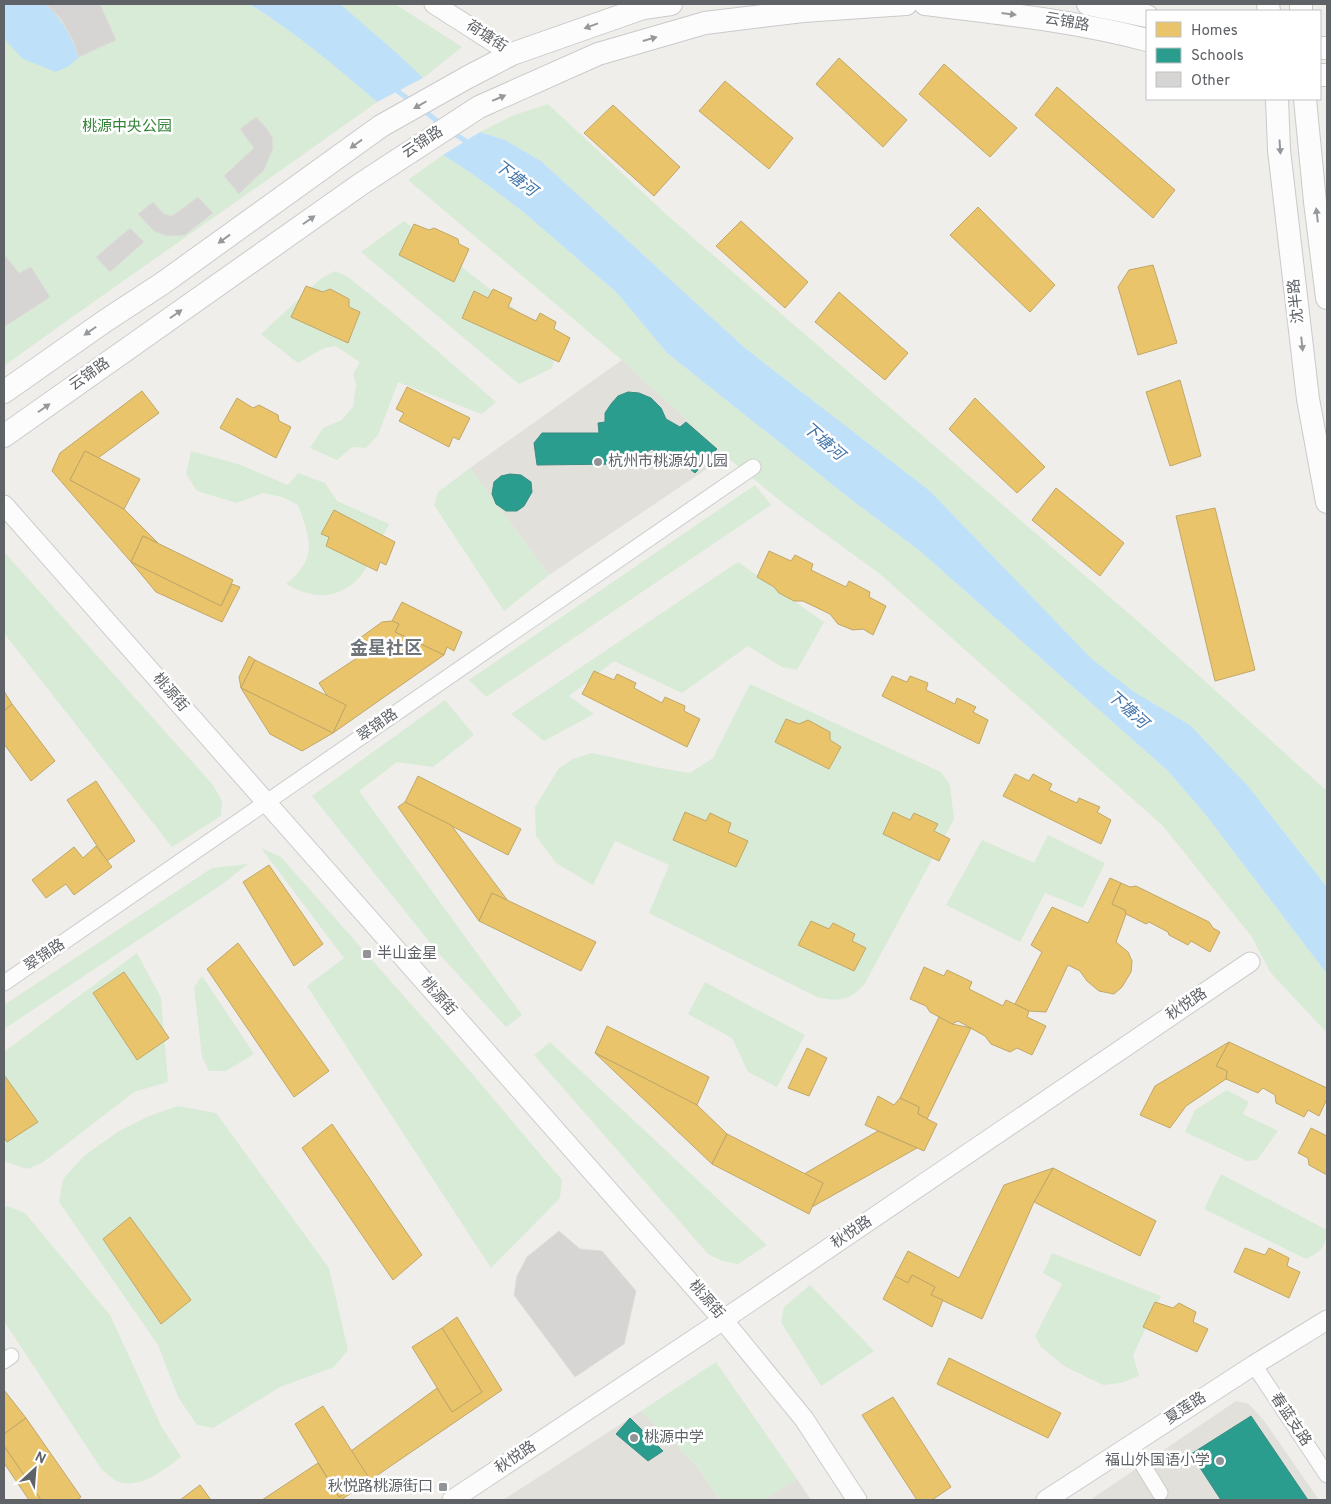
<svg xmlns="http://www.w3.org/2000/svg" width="1331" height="1504" font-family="Overpass,'Noto Sans SC',sans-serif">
<rect width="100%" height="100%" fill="#efeeea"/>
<g fill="#e2e0da">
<path d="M622,360L726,456L549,575L470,468Z"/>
<path d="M1236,1401L1249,1404L1265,1422L1319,1500H1090Z"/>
<path d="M641,1411L696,1465L720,1500H503Z"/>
<path d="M797,1479L811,1500H763Z"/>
</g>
<g fill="#d8ebd6">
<path d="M4,4H249C295,32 336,67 377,102C253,191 127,277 4,366Z"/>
<path d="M339,4H395L462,47L423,78Z"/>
<path d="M548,104L669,217L1149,631L1327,791V887L1248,786L1190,725L1134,692L1092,659L930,491L745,348L541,161L505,140L480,132L514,115Z"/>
<path d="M443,155L471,173L521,210L617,293L667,353L853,501L920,551L1168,771L1205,814L1327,974V1033L1270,972L1252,937L1163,826L880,574L784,504L726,456L622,360L408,180Z"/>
<path d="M404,221L558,343L552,368L519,384L361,252Z"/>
<path d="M336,271L348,277L398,317L496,402L482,414L398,382L378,435L366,448L352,447L337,460L310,448L323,428L342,420L353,407L356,385L353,374L360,362L336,346L324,348L298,363L261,334L323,277Z"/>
<path d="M191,451L241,465L288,485L298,473L325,483L337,501L389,524C382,537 368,568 359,578C338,600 312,599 286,584C318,558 311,540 298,505L282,497L263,493L237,503L197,491L186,474Z"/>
<path d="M470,468L549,575L504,611L434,505L438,492Z"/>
<path d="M755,485L771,505L486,697L469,680Z"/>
<path d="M4,552L213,785L222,801L221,816L172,847L4,633Z"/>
<path d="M738,562L824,622L797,670L782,667L748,646L682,693L614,661L569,696L594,714L544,741L511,714Z"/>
<path d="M750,684L941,772L950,785L954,819L864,985C848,1001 841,1001 819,998L649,913L669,865L615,841L593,885L556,863L536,836L535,807L559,768L573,759L592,753L660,768L690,773L713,758Z"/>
<path d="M445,700L474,735L433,767L397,762L359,791L522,1015L506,1027L441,956L312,796Z"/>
<path d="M1048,835L1105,863L1083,908L1045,893L1020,942L946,905L982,840L1034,863Z"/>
<path d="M261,848L281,857L463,1063L562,1180L560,1198L491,1268L307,986L344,958Z"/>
<path d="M248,864L221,885L4,1029V1005L212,868Z"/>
<path d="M137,953L161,998L168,1082L134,1092L42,1163L27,1169L4,1161V1052Z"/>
<path d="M202,976L254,1054L226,1071H209L202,1057L194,987Z"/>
<path d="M705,982L805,1035L777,1087L748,1072L732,1038L688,1014Z"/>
<path d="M550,1042L767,1245L738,1264L723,1261L708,1254L534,1055Z"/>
<path d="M1227,1090L1249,1102L1243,1114L1278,1131L1257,1160L1247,1161L1185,1132L1195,1110Z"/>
<path d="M178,1106L216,1113L329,1268L348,1350L334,1367L280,1387L213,1428L197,1425L178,1397L158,1345L59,1202L63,1179L84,1156L119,1131L149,1116Z"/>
<path d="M1221,1174L1327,1230C1325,1248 1322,1251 1306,1259L1204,1209Z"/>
<path d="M7,1206L25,1213L110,1315L161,1426L181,1457C164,1469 142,1489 119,1482C113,1480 107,1473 102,1470L4,1321V1208Z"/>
<path d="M1052,1253L1161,1296L1133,1355L1139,1376L1121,1383L1103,1385L1064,1366L1041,1347L1035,1336L1062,1284L1043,1273Z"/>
<path d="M810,1285L874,1351L821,1386L781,1322L784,1307Z"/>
<path d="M716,1362L797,1479L763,1500H720L696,1465L641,1411Z"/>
</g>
<g fill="#bfe0f9">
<path d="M4,4H46C62,20 71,36 79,57L69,66L56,72L23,59L7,42L4,35Z"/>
<path d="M249,4H340L399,55L423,78L377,102C336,67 295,32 249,4Z"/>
<path d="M480,132L505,140L541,161L745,348L930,491L1092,659L1134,692L1190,725L1248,786L1327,887V974L1205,814L1168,771L920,551L853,501L667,353L617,293L521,210L471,173L443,155Z"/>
</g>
<g fill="#e9c46a" stroke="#c0a769">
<path d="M839,58L907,120L883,147L816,84Z"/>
<path d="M944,64L1017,128L990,157L919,94Z"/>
<path d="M725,81L793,138L769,169L699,111Z"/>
<path d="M1057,87L1175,190L1153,218L1035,115Z"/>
<path d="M613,105L680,167L654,196L584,133Z"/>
<path d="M978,207L1055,285L1030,312L950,235Z"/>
<path d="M741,221L808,282L785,308L716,246Z"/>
<path d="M414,224L429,230L434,228L458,239L459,244L469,249L454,282L399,255Z"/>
<path d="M1153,265L1177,343L1138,355L1118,287L1129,270Z"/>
<path d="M306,286L323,292L330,289L349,299V307L360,312L348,343L291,317Z"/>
<path d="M493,289L512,298L508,307L536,321L540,313L556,322L554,329L570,338L559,362L462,318L474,291L488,298Z"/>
<path d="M839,292L908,353L885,380L815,322Z"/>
<path d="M1180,380L1201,456L1170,466L1146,392Z"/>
<path d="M407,387L470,418L459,440L453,437L449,447L399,421L404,413L396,409Z"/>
<path d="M142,391L159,413L98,458L85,451L70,480L124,509L158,543L143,536L131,562L52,471L60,453Z"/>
<path d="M237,398L253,408L259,405L278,415L279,421L291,427L276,458L220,428Z"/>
<path d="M975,398L1045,467L1017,493L949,429Z"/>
<path d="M85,451L140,479L124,509L70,480Z"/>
<path d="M1056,488L1124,543L1100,576L1032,520Z"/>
<path d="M1215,508L1255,670L1215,681L1176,516Z"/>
<path d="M334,510L395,542L386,565L380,562L377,571L326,546L329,537L321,534Z"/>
<path d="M143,536L233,580L221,606L131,562Z"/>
<path d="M769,551L791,561L795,555L813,564L811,570L846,587L849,581L870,592L869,597L886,606L873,635L863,629L853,630L838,624L830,614L803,601H794L779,593L774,587L757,577Z"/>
<path d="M131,562L221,606L232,584L240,587L222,622L156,592Z"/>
<path d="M402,602L462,632L454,651L447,647L444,655L395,632L399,624L392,621Z"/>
<path d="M392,621L399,624L395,632L444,655L333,733L346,705L328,697L319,683L357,658L349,646L382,622Z"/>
<path d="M249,656L255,660L241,688L239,677Z"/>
<path d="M255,660L346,705L333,733L241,688Z"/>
<path d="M594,671L614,680L617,674L636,683L634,688L662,703L665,697L685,706L684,711L700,719L687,747L582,694Z"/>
<path d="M892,676L907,682L910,676L928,683L926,690L955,704L957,698L976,707L973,712L988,720L979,744L882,696Z"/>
<path d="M241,688L333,733L302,751L270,734Z"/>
<path d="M4,691L12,704L4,711Z"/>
<path d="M12,704L55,761L31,781L4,744V711Z"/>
<path d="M786,719L799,724L808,720L830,732V740L841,747L829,769L775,742Z"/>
<path d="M1015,774L1029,781L1033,774L1052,784L1049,790L1077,803L1079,798L1100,807L1097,812L1111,820L1101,844L1003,796Z"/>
<path d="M418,776L521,829L508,855L405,802Z"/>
<path d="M96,781L135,841L107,861L67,800Z"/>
<path d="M405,802L451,825L508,901L492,893L479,921L398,807Z"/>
<path d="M685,812L706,821L710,813L731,823L728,832L748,841L736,867L673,840Z"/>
<path d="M893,812L910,820L914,813L938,824L934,831L950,839L939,861L883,834Z"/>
<path d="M96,846L112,867L74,895L66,884L46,898L32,880L74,847L83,858Z"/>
<path d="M269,865L323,944L294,966L243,882Z"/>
<path d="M1110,878L1121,883L1112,904L1125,910L1126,914L1116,942L1128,952L1132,961L1131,972L1122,987L1114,994L1099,991L1087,981L1080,971L1068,965L1046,1012L1029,1011L1015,1004L1042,952L1031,945L1052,907L1088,923Z"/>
<path d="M1121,883L1130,887L1136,886L1209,922L1213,928L1220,932L1210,952L1191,941L1188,945L1169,935L1168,932L1149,922L1146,924L1126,914L1125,910L1112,904Z"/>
<path d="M492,893L596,942L581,971L479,921Z"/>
<path d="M811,921L829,929L833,923L855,934L852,941L866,948L854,971L798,945Z"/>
<path d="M238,943L329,1071L294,1097L207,969Z"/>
<path d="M924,967L944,976L947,970L972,982L969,989L1003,1006L1006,1000L1029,1011L1027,1017L1046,1026L1032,1055L1017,1048L1010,1052L991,1044L985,1036L958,1021L952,1024L930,1012L926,1006L910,999Z"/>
<path d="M124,972L169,1038L137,1060L93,993Z"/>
<path d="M939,1017L952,1024L971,1028L927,1119L918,1114L919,1107L900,1098Z"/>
<path d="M607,1026L709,1077L697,1105L595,1053Z"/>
<path d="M1229,1042L1327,1088V1099L1319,1116L1308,1110L1304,1117L1276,1103L1275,1095L1263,1088L1258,1093L1226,1079L1227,1071L1216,1066Z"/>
<path d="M1229,1042L1216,1066L1227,1071L1226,1079L1186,1106L1170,1128L1140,1115L1155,1086Z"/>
<path d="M807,1048L827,1058L809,1096L788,1088Z"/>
<path d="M595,1053L697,1105L727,1134L712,1164Z"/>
<path d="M4,1075L38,1122L7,1142L4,1137Z"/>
<path d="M878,1096L894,1105L900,1098L919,1107L918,1114L937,1124L924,1151L865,1125Z"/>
<path d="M332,1124L422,1255L393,1280L302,1148Z"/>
<path d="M1311,1128L1327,1136V1175L1309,1165L1308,1158L1298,1153Z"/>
<path d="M878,1131L917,1148L812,1207L823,1183L804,1174Z"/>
<path d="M727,1134L823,1183L809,1214L712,1164Z"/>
<path d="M1053,1168L1156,1221L1140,1256L1034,1202Z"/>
<path d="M1053,1168L1034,1202L982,1319L931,1295L935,1287L912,1275L908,1283L895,1276L908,1251L959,1278L1004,1185Z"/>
<path d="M130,1217L191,1300L161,1324L103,1239Z"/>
<path d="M1245,1248L1265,1255L1269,1248L1289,1258L1287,1266L1300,1272L1289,1298L1234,1272Z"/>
<path d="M912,1275L935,1287L931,1295L943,1300L932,1327L883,1299L895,1276L908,1283Z"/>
<path d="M1155,1302L1173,1308L1179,1303L1196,1312L1193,1322L1208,1329L1197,1352L1143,1327Z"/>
<path d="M457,1317L502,1390L341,1500H262L318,1463L339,1497L369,1478L351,1451L437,1388L452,1412L482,1392L442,1328Z"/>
<path d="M442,1328L482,1392L452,1412L412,1347Z"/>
<path d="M949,1358L1061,1413L1048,1438L937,1384Z"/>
<path d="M4,1390L26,1418L4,1434Z"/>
<path d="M893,1397L951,1487L932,1500H917L862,1415Z"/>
<path d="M323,1406L369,1478L339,1497L295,1424Z"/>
<path d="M26,1418L81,1497L77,1500H41L4,1446V1434Z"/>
<path d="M4,1446L41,1500H29L4,1463Z"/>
<path d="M200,1485L211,1500H180Z"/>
</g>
<g fill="#2a9d8f" stroke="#3a8c83">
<path d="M628,392L639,393L651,398L661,408L666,419L680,427L686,422L717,449L695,473L675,457L669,462L652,449L643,454L631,455L618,452V464L537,465L534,443L542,433H599L598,423L605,422V413L611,404L618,396Z"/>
<path d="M510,474L521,475L531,482L532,492L524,506L517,511H506L496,504L492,494L494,482L501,476Z"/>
<path d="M1251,1416L1308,1500H1221L1191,1454Z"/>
<path d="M630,1418L663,1451L648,1461L616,1434Z"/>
</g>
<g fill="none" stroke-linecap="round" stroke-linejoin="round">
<g stroke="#bfe0f9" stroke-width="5">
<path d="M392,87L411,101"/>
<path d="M422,109L441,124"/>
<path d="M452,132L470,144"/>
</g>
</g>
<g fill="#d6d5d3" stroke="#deddd9">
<path d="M46,4H100L116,40L79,57L73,40L61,19Z"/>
<path d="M256,117L267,129L272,137L273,148L264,170L239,194L224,176L254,148L240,129Z"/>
<path d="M198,197L213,213L185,235L167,236L154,231L138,214L153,202L164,214L172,216Z"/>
<path d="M130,228L144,242L110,272L96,257Z"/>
<path d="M4,254L19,273L31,267L50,297L4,327Z"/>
<path d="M559,1231L580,1249L602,1251L636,1291L624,1344L575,1377L514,1295L517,1276L527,1257Z"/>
</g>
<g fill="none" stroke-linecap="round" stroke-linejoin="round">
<g stroke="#cbcccc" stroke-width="17">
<g id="minor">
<path d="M4,983L753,467"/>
<path d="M4,1361L11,1356"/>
<path d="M1254,1365L1327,1475"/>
<path d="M1130,1444L1160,1493"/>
</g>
</g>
<g stroke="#cbcccc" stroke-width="21">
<g id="tertiary">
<path d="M434,4L512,54"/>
<path d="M4,505L723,1320L804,1419L857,1500"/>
<path d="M452,1500L723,1320L1250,962"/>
<path d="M1046,1500L1254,1365L1327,1320"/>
</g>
</g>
<g stroke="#cacacb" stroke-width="24">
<g id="secondary">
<path d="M925,4C1000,13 1074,21 1147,40"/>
<path d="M1088,4L1147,16"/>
<path d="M1268,4L1269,11"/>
<path d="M1301,11V4"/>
<path d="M1320,48H1327"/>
<path d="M1320,75H1327"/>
<path d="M1277,99L1279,150L1308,399L1327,502"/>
<path d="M1305,99L1315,202L1327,298"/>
<path d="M4,392L105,321L163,283L381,126L468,77L512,54L643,8L671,4"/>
<path d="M4,436L361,184L479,107L598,54L705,23L803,11L906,4"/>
</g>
</g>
<use href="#minor" stroke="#fdfcfc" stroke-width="15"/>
<use href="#tertiary" stroke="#fdfcfc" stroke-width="19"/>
<use href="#secondary" stroke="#fdfcfc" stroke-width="22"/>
</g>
<defs><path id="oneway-solid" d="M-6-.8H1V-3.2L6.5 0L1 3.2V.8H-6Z" transform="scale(1.25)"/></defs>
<g fill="#96999c">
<use href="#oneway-solid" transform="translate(1009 14) rotate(7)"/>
<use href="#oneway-solid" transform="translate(591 26) rotate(160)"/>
<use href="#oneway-solid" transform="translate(650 39) rotate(-16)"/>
<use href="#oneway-solid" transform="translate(499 98) rotate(-23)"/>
<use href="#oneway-solid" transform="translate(420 105) rotate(150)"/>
<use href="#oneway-solid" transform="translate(356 144) rotate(144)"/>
<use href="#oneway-solid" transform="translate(1280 147) rotate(86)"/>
<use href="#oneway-solid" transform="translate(1317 215) rotate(-97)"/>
<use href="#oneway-solid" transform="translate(309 220) rotate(-35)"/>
<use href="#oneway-solid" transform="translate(224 239) rotate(144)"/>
<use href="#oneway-solid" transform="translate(176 314) rotate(-35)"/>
<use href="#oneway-solid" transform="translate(90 331) rotate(145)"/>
<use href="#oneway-solid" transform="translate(1302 344) rotate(84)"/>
<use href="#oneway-solid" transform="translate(44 408) rotate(-35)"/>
</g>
<g fill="#919496" stroke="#fff" stroke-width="2">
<circle cx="598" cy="462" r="5"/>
<rect x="362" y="949" width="10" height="10" rx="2.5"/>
<circle cx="634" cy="1438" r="5"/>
<circle cx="1220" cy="1461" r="5"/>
<rect x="438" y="1482" width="10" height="10" rx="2.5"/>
</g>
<g text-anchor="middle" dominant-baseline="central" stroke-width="5" stroke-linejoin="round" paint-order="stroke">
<g font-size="15" fill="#5f6368" stroke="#fff">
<text transform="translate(1067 23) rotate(10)">云锦路</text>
<text transform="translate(486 37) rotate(33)">荷塘街</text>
<text transform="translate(423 143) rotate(-33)">云锦路</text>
<text transform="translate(1297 301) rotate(-96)">沈半路</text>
<text transform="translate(90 375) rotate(-35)">云锦路</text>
<text transform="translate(170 693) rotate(49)">桃源街</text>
<text transform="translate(378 726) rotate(-35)">翠锦路</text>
<text transform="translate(45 956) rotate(-34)">翠锦路</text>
<text transform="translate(438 997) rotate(49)">桃源街</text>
<text transform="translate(1187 1005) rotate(-34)">秋悦路</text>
<text transform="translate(852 1233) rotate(-34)">秋悦路</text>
<text transform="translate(706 1300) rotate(49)">桃源街</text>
<text transform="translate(1186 1409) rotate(-33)">夏莲路</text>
<text transform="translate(1290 1420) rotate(56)">春蓝支路</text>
<text transform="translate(516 1458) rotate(-34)">秋悦路</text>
</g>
<g font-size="15" fill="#348238" stroke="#fff">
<text x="127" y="127">桃源中央公园</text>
</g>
<g font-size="15" fill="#5f6368" stroke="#fff" text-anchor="start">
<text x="608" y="462">杭州市桃源幼儿园</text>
<text x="377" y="954">半山金星</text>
<text x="644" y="1438">桃源中学</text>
<text x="1210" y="1461" text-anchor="end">福山外国语小学</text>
<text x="433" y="1487" text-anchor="end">秋悦路桃源街口</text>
</g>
<g font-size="16" font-style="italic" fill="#4174aa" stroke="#fff">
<text transform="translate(515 179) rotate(37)">下塘河</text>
<text transform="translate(823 442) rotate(41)">下塘河</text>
<text transform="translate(1127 710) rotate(42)">下塘河</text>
</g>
<g font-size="18" font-weight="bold" fill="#70757a" stroke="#fff">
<text x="386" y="649">金星社区</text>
</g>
</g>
<rect width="1331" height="1504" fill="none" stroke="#5f6368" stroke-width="10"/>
<rect x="1146" y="10" width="175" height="90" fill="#ffffff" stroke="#bfc1c3"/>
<rect x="1156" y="22" width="25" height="15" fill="#e9c46a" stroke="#bfc1c3"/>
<text x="1191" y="35" font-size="15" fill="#5f6368">Homes</text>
<rect x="1156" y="48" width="25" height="15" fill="#2a9d8f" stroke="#bfc1c3"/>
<text x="1191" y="60" font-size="15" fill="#5f6368">Schools</text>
<rect x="1156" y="72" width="25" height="15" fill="#d6d5d3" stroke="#bfc1c3"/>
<text x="1191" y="85" font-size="15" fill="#5f6368">Other</text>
<g transform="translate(35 1469) rotate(26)" stroke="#ffffff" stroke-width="4" paint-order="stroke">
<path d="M0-4L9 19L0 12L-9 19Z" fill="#5f6368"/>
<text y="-8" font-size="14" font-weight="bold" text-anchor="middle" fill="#5f6368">N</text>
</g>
</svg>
